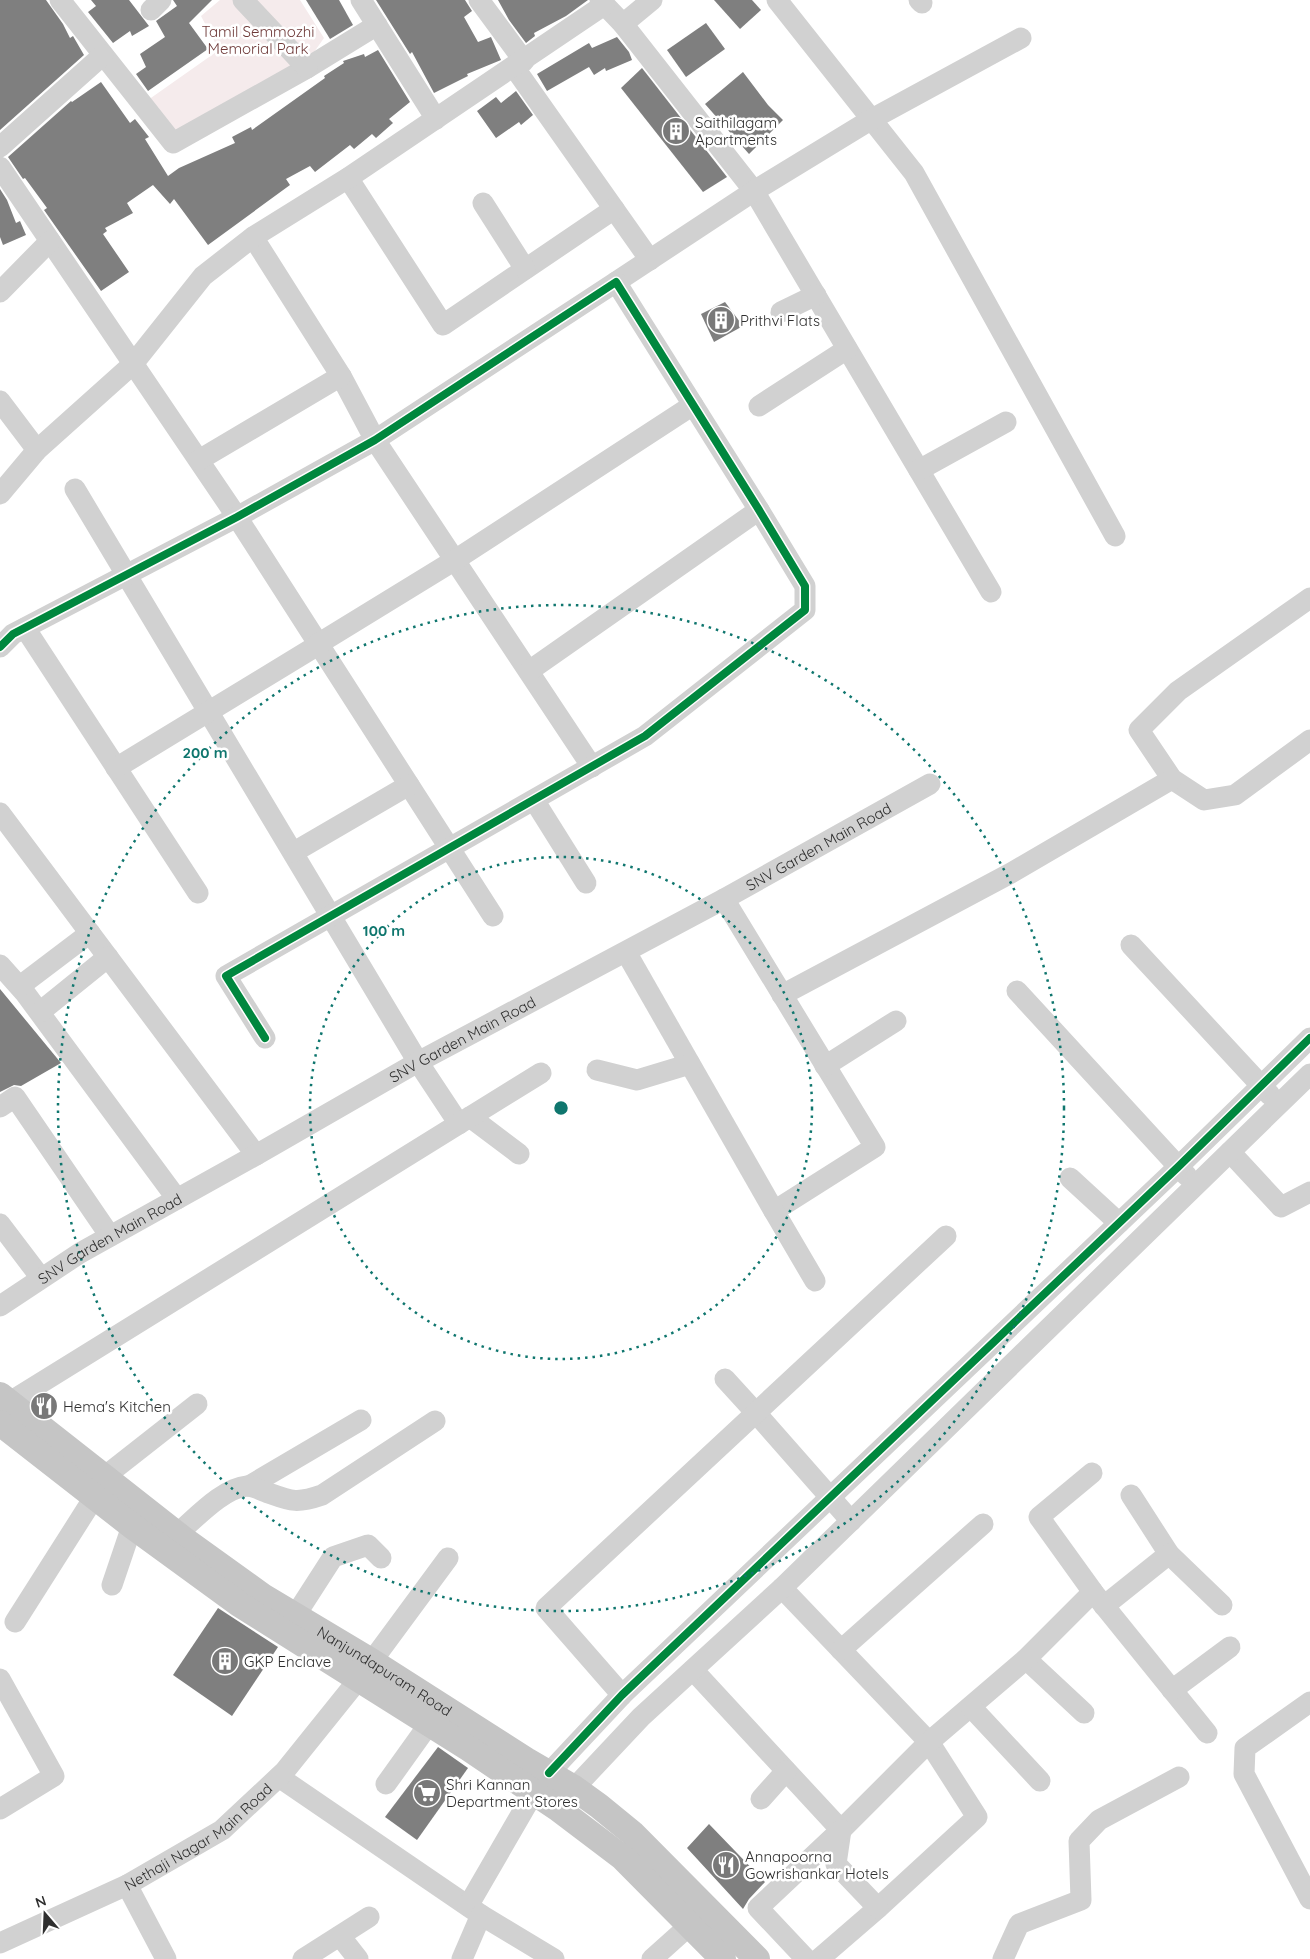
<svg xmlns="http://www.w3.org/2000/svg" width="1310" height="1959" font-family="Quicksand,sans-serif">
<rect width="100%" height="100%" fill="#fff"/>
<path fill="#f5ebec" d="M220,0H300L324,38L312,55L175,133L148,100L219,50L201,16Z"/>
<g fill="#7f7f7f">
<path d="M0,0H46L63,24L70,38L73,36L84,55L0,130Z"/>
<path d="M91,0H129L149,26L132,36L130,31L113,43L88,12L96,6Z"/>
<path d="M173,0H212L189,23L208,49L148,91L136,74L146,67L140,54L165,37L156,21L177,6Z"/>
<path d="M306,0H339L353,25L330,39Z"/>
<path d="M376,0H465L472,11L464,17L478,42L491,37L501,60L467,74L468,76L434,93L412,52L410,54Z"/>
<path d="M498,0H588L566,16L534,33L535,36L526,43L509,20Z"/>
<path d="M714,0H752L761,10L740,29Z"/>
<path d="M706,23L725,49L686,77L667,50Z"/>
<path d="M617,37L629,52L632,60L606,71L605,68L594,75L589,67L547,91L537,74L589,43L592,48Z"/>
<path d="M378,50L410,102L389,119L393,123L376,138L372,134L354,149L350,145L315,172L310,166L286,179L290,185L208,245L174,199L170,204L153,185L127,203L133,213L105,228L107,231L103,234L129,272L101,291L44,210L47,208L25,178L23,179L8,157L71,101L72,102L101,82L130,123L135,119L149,137L145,139L168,176L179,168L235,143L232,137L251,127L252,130L325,78L324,76L344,63L343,61L364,54L365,57Z"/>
<path d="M642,68L727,177L703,192L621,88Z"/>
<path d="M743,72L768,105L783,120L749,154L705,104Z"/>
<path d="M516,91L533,115L521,125L519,122L496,138L477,111L496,97L501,103Z"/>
<path d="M0,189L7,200L16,223L20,221L26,235L3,245L0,237Z"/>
<path d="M725,302L743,326L714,342L701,314Z"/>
<path d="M0,989L61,1063L21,1086L14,1085L0,1092Z"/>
<path d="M218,1608L278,1647L232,1716L173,1675Z"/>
<path d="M438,1747L468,1768L417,1840L385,1817Z"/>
<path d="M709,1824L765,1882L749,1899L743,1909L687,1848Z"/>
</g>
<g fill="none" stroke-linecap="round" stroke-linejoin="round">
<g stroke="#d1d1d1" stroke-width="21">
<path d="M60,0L173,143L307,68L377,25"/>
<path d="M243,0L307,68"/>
<path d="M361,0L436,119"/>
<path d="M479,0L524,61"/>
<path d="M600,0L623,24L754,191L991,592"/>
<path d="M777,0L914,173L1115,536"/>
<path d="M919,0L922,3"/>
<path d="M151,10L161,0"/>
<path d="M623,24L652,0"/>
<path d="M514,67L650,260"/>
<path d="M0,147L103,55"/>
<path d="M0,167L237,517L493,916"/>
<path d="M348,178L443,325L614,209"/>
<path d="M483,203L525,269"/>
<path d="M616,282L754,191L872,119L1021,38"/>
<path d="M0,292L50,241"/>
<path d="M781,312L816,295"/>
<path d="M341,376L375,440L592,767"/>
<path d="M0,401L37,450"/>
<path d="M759,406L847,349"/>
<path d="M199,460L341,376L253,237"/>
<path d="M919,470L1006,422"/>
<path d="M75,489L418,1062L459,1124"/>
<path d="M0,494L37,450L133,364L203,276L253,237L348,178L604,5"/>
<path d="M1310,598L1178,691L1139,730L1172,779L1204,800L1235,795L1310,740"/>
<path d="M25,628L198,893"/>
<path d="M0,647L13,634L237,517L375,440L616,282L759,510L805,586V610L645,736L226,976L265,1038"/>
<path d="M529,671L759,510"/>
<path d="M116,768L318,645V644L455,560L693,405"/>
<path d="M534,800L586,883"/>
<path d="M0,813L256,1155"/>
<path d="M294,852L409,785"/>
<path d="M724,899L875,1147L774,1211L815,1281"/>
<path d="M1131,945L1270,1095"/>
<path d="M626,952L774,1211"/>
<path d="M0,965L25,993L177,1199"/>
<path d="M20,986L90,933"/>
<path d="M1017,991L1187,1176"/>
<path d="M782,995L1011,873L1172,779"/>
<path d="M40,1012L108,957"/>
<path d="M825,1066L896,1021"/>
<path d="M597,1070L637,1080L690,1064"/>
<path d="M0,1107L15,1097L110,1236"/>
<path d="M470,1117L519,1154"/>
<path d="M1230,1152L1281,1207L1310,1192"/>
<path d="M1070,1178L1119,1223"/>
<path d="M0,1224L41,1278"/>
<path id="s1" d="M0,1306L80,1253L256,1155L418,1062L724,899L930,784"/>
<path d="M725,1379L756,1413L851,1521"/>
<path d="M10,1402L541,1073"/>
<path d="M1092,1473L1039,1517L1093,1592L1207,1733"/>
<path d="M104,1477L197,1404"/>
<path d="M249,1486L361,1420"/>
<path d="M1131,1495L1169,1554L1222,1605"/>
<path d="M177,1534C196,1518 223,1488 247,1486C253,1486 260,1490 266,1492C291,1501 296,1504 322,1495L435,1421"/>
<path d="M112,1585L132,1526"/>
<path d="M782,1588L929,1742L977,1817L878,1908L819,1959"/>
<path d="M1104,1606L1169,1554"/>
<path d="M295,1616L333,1557L368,1545L381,1558"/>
<path d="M15,1622L95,1496"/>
<path d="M841,1650L983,1524"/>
<path d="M1026,1659L1084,1713"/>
<path d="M693,1670L841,1830L929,1742L1026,1659L1093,1592"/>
<path d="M0,1679L54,1776L0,1809"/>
<path d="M1172,1690L1230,1647"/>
<path d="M622,1695L546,1608L946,1236"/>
<path d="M1310,1702L1245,1748L1244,1774L1310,1899"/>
<path d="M971,1707L1040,1781"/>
<path d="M549,1773L622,1695L1178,1167L1310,1038"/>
<path d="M279,1777L481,1915L462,1959"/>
<path d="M386,1784L429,1724"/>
<path d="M761,1799L786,1771"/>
<path d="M563,1800L641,1717L782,1588L1310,1074"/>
<path d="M841,1830L836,1864L878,1908"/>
<path d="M127,1885L166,1959"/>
<path d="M468,1906L534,1792"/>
<path d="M481,1915L554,1959"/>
<path d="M340,1936L358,1959"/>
<path id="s2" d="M0,1943L127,1885L222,1830L284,1772L358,1680L448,1558"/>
<path d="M303,1959L369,1917"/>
<path d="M652,1959L700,1916"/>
<path d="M806,1959L758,1908L841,1830"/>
<path d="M1003,1959L1019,1924L1081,1900L1079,1841L1099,1820L1179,1777"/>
</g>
<g stroke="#c5c5c5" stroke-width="26">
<path id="s3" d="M0,1395L182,1538L264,1597L371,1661L526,1760L574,1788L599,1806L632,1833L757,1959"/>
<path d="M0,1423L132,1526L239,1604L468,1748L557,1808L623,1858L723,1959"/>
</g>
<g stroke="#fff" stroke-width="11">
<g id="cycleway">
<path d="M0,647L13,634L237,517L375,440L616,282L759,510L805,586V610L645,736L226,976L265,1038"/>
<path d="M549,1773L622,1695L1178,1167L1310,1038"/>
</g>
</g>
<use href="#cycleway" stroke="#00873e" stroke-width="8"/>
</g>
<g fill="none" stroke="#0f766e" stroke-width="2.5" stroke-dasharray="2.5 5">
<circle cx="561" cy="1108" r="251"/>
<circle cx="561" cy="1108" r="503"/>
</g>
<defs>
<g id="building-disc" transform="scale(1.4375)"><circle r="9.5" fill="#787878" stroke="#fff"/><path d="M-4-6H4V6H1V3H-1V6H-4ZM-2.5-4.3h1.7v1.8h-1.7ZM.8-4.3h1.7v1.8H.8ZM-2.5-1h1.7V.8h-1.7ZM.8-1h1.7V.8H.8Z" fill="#fff"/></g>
<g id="restaurant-disc" transform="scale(1.4375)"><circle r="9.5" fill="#787878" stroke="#fff"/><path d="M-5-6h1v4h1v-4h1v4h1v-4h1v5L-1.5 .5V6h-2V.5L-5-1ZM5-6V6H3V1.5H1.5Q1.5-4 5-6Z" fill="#fff"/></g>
<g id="supermarket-disc" transform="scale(1.4375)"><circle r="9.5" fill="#787878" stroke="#fff"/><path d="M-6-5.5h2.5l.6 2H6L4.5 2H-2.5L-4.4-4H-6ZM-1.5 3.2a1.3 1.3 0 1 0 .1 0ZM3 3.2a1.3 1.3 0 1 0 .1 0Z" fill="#fff"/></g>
</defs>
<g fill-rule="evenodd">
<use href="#building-disc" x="676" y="131"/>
<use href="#building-disc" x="721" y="320"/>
<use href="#restaurant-disc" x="44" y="1406"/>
<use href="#building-disc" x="225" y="1661"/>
<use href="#supermarket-disc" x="427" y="1793"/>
<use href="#restaurant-disc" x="726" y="1865"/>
</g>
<g text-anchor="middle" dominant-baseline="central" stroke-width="5" stroke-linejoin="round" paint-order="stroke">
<g font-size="15" fill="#6e3938" stroke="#fff">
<text x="258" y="31">Tamil Semmozhi<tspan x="258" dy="17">Memorial Park</tspan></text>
</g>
<g font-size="15" fill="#2f2f2f" stroke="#fff" text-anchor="start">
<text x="695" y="122">Saithilagam<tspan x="695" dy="17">Apartments</tspan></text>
<text x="740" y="320">Prithvi Flats</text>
<text x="63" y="1406">Hema's Kitchen</text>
<text x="244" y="1661">GKP Enclave</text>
<text x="446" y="1784">Shri Kannan<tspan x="446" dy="17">Department Stores</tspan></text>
<text x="745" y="1856">Annapoorna<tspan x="745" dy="17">Gowrishankar Hotels</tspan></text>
</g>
<g font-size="15" fill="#2f2f2f" stroke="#fff">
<text stroke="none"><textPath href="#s1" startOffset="939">SNV Garden Main Road</textPath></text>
<text stroke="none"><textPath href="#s1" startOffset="534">SNV Garden Main Road</textPath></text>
<text stroke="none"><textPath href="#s1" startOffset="129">SNV Garden Main Road</textPath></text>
<text stroke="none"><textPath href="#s3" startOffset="474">Nanjundapuram Road</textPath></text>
<text stroke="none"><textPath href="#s2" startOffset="226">Nethaji Nagar Main Road</textPath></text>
</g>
</g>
<circle cx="561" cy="1108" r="8" fill="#0f766e" stroke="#fff" stroke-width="2.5"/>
<g font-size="15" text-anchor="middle" font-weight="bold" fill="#0f766e" stroke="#fff" stroke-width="5" stroke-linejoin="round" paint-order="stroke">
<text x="205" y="758">200 m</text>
<text x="384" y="936">100 m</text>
</g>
<g transform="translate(45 1914) rotate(341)" stroke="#ffffff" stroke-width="4" paint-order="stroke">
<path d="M0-4L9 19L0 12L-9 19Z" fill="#2f2f2f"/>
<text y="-8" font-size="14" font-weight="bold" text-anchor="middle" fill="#2f2f2f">N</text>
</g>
</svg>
